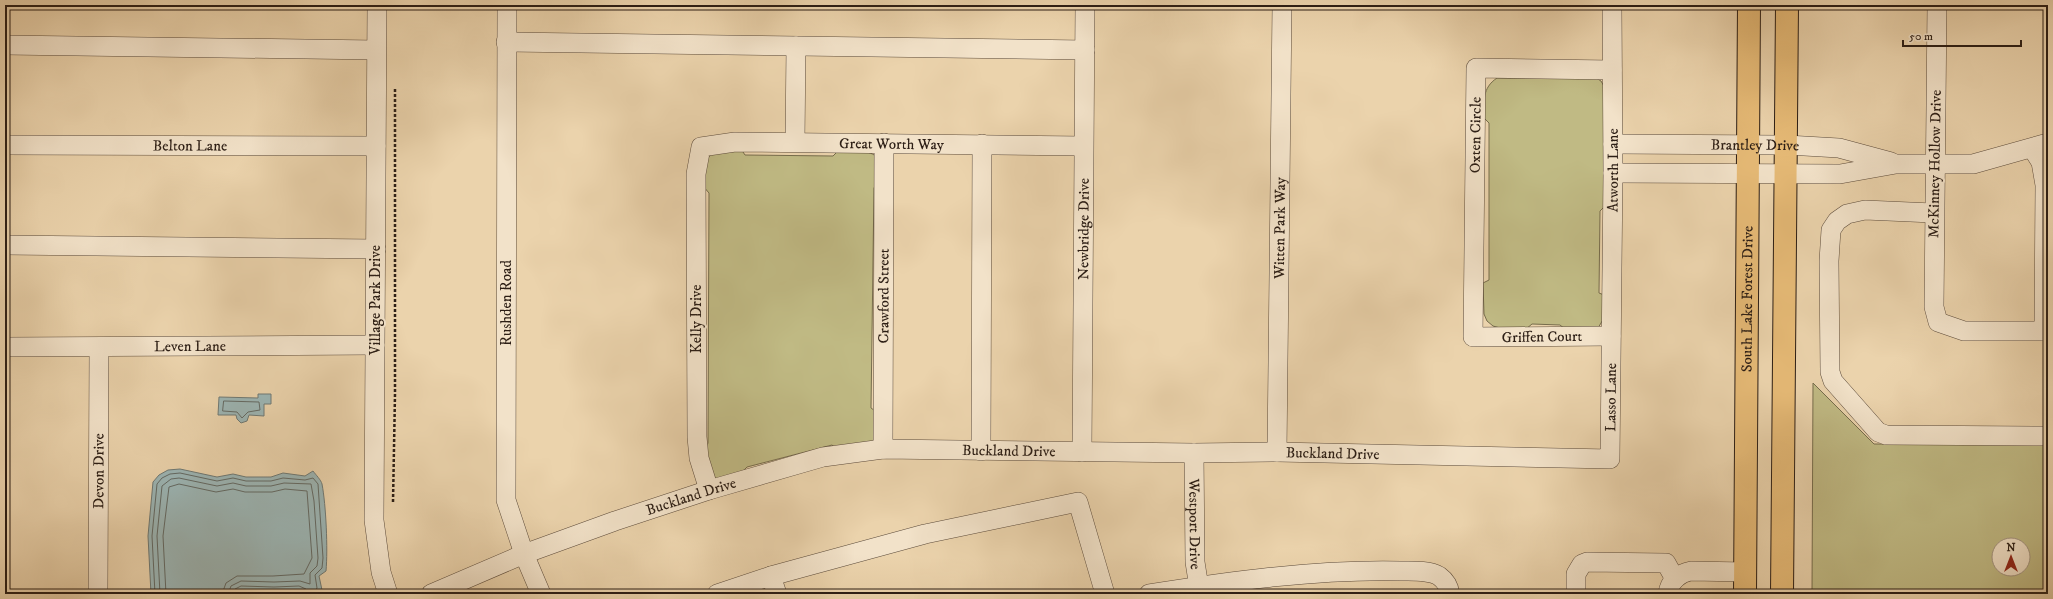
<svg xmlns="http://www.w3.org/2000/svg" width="2053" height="599" font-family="'IM FELL DW Pica',serif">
<rect width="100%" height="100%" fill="#ebd3ac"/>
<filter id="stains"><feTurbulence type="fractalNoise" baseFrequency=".005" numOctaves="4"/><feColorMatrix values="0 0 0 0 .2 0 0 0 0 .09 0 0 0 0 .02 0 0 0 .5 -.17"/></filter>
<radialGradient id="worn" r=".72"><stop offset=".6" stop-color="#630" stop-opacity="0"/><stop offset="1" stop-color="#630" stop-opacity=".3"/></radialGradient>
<g fill="#c0ba84" stroke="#766c4c" fill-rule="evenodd">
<path d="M1497,78H1596L1601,81L1605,88L1604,207L1600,211L1599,293L1604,295V318L1598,328L1565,329L1560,325L1532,324L1526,329L1500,328L1493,326L1487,321L1484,314L1483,283L1489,280V123L1484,118C1484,101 1482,88 1497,78Z"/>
<path d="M741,149L745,155L833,156L838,151C852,151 869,148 879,159V179L874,188L871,408L878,413L877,437L872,444L838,450L832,445L747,467L738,476L718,480L712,476L704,452L708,443L709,193L703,186C708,149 704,154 741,149Z"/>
<path d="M1813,383L1874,444L2048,445V594H1812ZM1999,545H2023V569H1999Z"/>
</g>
<g fill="#9cb5b4" stroke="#6f7974">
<path d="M258,394H271V404H264V416L249,415L247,421L241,423L237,419L236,415H218L219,397L258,398Z"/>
<path d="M180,469L217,477L233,474L246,477H271L283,473L305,476L313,471C316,475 321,480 322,484C326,505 328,549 326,571L319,576L322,590L315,594H306L300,590L274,591L241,590L234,594H151L148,536L153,482L159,475L168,470Z"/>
</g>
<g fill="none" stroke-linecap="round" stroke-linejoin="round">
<g stroke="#646a64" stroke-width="1">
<path d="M224,401L259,402L260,410L248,412L242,418L237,412L223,411Z"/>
<path d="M155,594L152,536L157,484L162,478L170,474L180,473L217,481L233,478L246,481H271L283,478L305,480L313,478L318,484L323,558L322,568L315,575L317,588L314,594"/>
<path d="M160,594L157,536L162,486L171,479L179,478L217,486L233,483L246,486H271L284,483L311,484L314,501L318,558L317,566L310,573V584L300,581L274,582L241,581L231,586L228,594"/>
<path d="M166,594L163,536L169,487L179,484L216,492L233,489L245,492H272L285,489L307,491L312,558L304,574L273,576H237L226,583L222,594"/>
<path d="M233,594L235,589L241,586L274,587L299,586L306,589L308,594"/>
</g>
<g stroke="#5c4b3b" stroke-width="20">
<g id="minor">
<path d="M377,5L374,520L381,572L388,594"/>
<path d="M507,5L506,500L524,554L541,594"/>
<path d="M1937,5L1934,307L1938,322L1964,331H2048"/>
<path d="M506,42L1085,50"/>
<path d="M5,45L376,50"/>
<path d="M795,142L796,46"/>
<path id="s1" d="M1613,144L1787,145L1839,148L1891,162"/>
<path id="s2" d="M5,145L376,146"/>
<path d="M2032,148L2041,162L2045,185L2044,331"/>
<path d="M1613,173L1840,174L1896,164H1973L2048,143"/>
<path d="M1933,213L1865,210L1847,214L1837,221L1831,230L1829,261L1830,372L1833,381L1878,432L1886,435L2048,436"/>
<path d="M5,245L376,249"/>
<path id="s3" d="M1611,336L1473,337L1476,68L1612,70"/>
<path id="s4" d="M5,347L375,345"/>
<path id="s5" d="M883,449L884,143"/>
<path d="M981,451L982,144"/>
<path id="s6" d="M1082,452L1085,5"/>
<path id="s7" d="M1277,452L1282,5"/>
<path id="s8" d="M1194,453L1195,562L1200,594"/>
<path id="s9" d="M709,490L699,458L697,437L696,174L701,147L735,142L1083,146"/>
<path d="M771,576L777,594"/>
<path id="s10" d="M98,594L99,347"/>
<path id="s11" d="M431,594L524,554L615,521L709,490L823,457L883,449L1194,453L1277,452L1610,459L1613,173L1612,5"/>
<path d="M717,594L771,576L925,534L1078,502L1105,594"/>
<path d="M1149,594C1232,581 1317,569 1401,571C1412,571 1429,570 1439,576C1446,581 1449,587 1450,594"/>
<path d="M1576,594V574L1582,564L1587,562L1666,563L1675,579"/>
<path d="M1668,594C1669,581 1680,573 1691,571L1745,572"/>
</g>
</g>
<g stroke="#2c1e15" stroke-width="24">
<g id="major">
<path id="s12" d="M1745,594L1749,5"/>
<path d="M1782,594L1787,5"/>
</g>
</g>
<path stroke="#2c1e15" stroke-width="2.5" stroke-dasharray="3 2" stroke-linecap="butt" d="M393,502L395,394V89"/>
<use href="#minor" stroke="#f2e2c9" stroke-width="19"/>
<use href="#major" stroke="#e6ba76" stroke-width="22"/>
</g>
<g text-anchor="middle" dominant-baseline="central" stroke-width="4" stroke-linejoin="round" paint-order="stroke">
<g font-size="15" fill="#2c1e15" stroke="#f2e2c9">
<text stroke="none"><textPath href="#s3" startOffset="340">Oxten Circle</textPath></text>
<text stroke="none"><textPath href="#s9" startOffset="536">Great Worth Way</textPath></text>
<text stroke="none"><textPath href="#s1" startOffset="142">Brantley Drive</textPath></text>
<text stroke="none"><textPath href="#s2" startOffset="185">Belton Lane</textPath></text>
<text transform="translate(1935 164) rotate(-89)">McKinney Hollow Drive</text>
<text stroke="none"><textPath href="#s11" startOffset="1492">Atworth Lane</textPath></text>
<text stroke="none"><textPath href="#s7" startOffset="224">Witten Park Way</textPath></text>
<text stroke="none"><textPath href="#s6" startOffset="223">Newbridge Drive</textPath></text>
<text stroke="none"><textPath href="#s5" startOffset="153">Crawford Street</textPath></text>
<text stroke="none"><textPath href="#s12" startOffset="295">South Lake Forest Drive</textPath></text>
<text transform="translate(375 300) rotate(-90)">Village Park Drive</text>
<text transform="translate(506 303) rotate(-90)">Rushden Road</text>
<text transform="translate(696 319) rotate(-90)">Kelly Drive</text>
<text transform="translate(1542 337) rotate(-1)">Griffen Court</text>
<text stroke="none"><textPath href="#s4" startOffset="185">Leven Lane</textPath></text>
<text stroke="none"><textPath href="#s11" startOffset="1265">Lasso Lane</textPath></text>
<text stroke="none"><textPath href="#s11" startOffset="602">Buckland Drive</textPath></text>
<text stroke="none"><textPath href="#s11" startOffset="926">Buckland Drive</textPath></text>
<text stroke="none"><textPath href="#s10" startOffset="123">Devon Drive</textPath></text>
<text stroke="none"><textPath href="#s11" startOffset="278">Buckland Drive</textPath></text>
<text stroke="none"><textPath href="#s8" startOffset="71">Westport Drive</textPath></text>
</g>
</g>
<rect width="2053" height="599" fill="none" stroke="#ebd3ac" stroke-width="20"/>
<rect x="6" y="6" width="2041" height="587" fill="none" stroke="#2c1e15" stroke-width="2"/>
<rect x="10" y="10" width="2033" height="579" fill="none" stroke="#2c1e15"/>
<g transform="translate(2011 557)"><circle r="19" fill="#f2e2c9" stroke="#a39481"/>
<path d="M0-3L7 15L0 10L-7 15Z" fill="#8f2418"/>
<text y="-6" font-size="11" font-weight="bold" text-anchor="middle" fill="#2c1e15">N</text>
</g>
<path d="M1903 40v6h118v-6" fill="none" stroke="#2c1e15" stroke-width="2"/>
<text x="1909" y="40" font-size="12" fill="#2c1e15" stroke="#f2e2c9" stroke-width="3" paint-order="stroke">50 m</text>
<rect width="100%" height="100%" filter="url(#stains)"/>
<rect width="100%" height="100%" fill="url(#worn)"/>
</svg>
